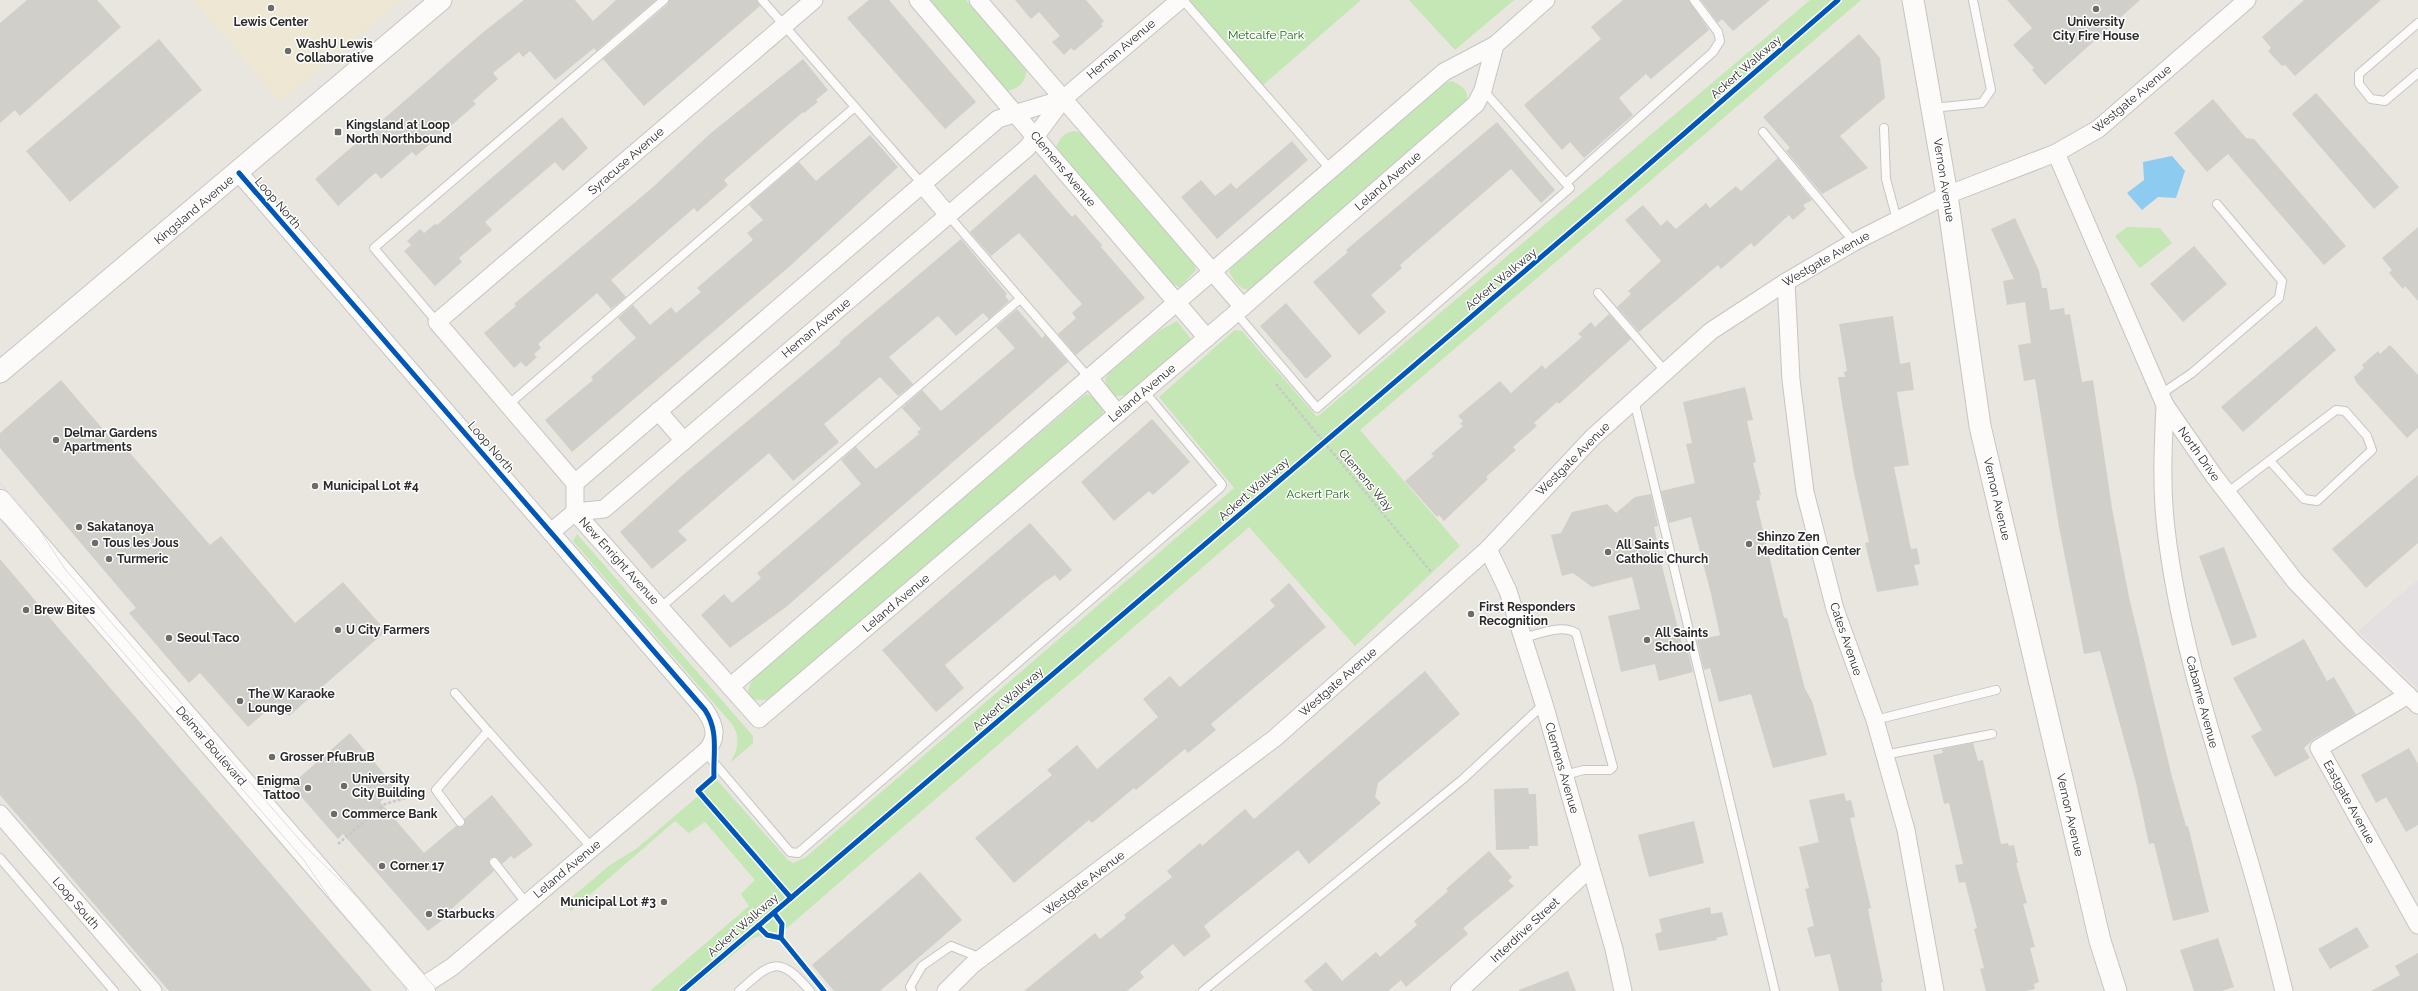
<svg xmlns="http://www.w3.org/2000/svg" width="2418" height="991" font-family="Raleway,sans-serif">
<rect width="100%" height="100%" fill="#e9e6df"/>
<path fill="#e4e0e2" d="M2418,580V688L2358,631Z"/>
<path fill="#ede7d3" d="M193,0H400L280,102Z"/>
<g fill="#c4e7b5">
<path d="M927,0H966L1026,70C1026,83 1018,89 1006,91Z"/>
<path d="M1189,0H1361L1263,85Z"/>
<path d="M1409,0H1514L1455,50Z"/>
<path d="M1810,0H1861L1360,430L1460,546L1355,646L1249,527L772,941L760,936L753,938L689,991H650L749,906L741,894L755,880L705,822L689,833L675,821L571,911L565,903L610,865L636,849L717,780L788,860L793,863L806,857L1234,488L1159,397L1231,333L1235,330L1242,331L1317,417Z"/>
<path d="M1452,81C1463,86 1470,92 1466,104L1252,289C1241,293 1234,280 1229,272L1232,267L1445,83Z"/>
<path d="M1074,131L1082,133L1194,264L1196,270L1180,287L1171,284L1059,153L1056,147C1060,138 1064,133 1074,131Z"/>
<path d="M2127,227L2160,228L2172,243L2140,268L2115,236Z"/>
<path d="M1177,321L1191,339L1189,345L1130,395L1115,396L1109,391L1105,379L1109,373L1159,331Z"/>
<path d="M1086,394C1096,398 1103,404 1103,415L774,698C743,706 742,689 761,670Z"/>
<path d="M577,534L753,736V743L730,763C738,750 741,738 732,724L573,541Z"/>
</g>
<path fill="#8dcbf0" d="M2172,156L2185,171L2176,198L2158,197L2142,210L2127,193L2144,180L2143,162Z"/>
<g fill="#d1cfca">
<path d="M27,0H97L121,27L20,116L15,110L0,123V23Z"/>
<path d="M524,0H575L593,21L616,0H656L596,51L594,48L555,80L530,51L523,57L519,52L493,73L498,79L473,101L476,104L416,156L412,152L381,179L376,173L374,174L338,206L315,179L481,34Z"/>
<path d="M669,0H757L760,6L644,106L603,59L668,4Z"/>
<path d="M869,0H889L976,102L945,129L847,18Z"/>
<path d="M1015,0H1086L1104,21L1101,24L1103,26L1074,51L1071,48L1064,55L1052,42L1060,36L1039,12L1031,19Z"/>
<path d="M1623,0H1689L1709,30L1651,79L1646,74L1619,98L1633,115L1584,158L1570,142L1562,150L1524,105L1601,39L1591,27Z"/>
<path d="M1701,0H1770L1733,31L1722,19L1718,23Z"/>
<path d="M2007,0H2140L2045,85L2032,70L2034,68L2013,45L2032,28Z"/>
<path d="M2304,0H2381L2295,76L2285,65L2282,66L2268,51L2271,48L2262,37Z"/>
<path d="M1859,34L1880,58L1885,98L1840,136L1868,168L1822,194L1786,151L1790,148L1763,117Z"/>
<path d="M159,39L202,90L70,202L26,151Z"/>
<path d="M803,59L828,90L816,100L818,102L804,113L803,112L724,180L728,185L697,212L694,208L611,280L626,297L611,309L597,293L538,344L541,348L534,354L537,357L526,367L521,362L514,368L484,333L516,306L514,304L653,187L711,133Z"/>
<path d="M2316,93L2399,187L2374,209L2292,114Z"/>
<path d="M2213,99L2246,138L2254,139L2346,246L2324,265L2228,154L2207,172L2174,133Z"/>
<path d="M562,117L588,148L563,171L555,162L485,222L492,230L459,258L462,262L435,286L404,251L411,245L407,241L420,229L424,233L435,224L437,225Z"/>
<path d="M1497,122L1555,190L1541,203L1511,169L1400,265L1402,268L1371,295L1386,312L1359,335L1313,282L1348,252L1346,250Z"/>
<path d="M870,135L898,167L790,266L572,452L545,420L593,380L591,377L636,338L618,318L633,305L650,325L671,307L676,313L701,292L697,288L753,240L747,233L763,220L749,205L799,162L816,181Z"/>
<path d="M1292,141L1308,160L1217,239L1181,197L1201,180L1215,196L1231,183L1236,189Z"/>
<path d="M1778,158L1812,200L1803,205L1806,209L1793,220L1789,215L1754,247L1751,243L1721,269L1718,265L1639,332L1617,307L1631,294L1628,291L1661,261L1625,220L1643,205L1661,226L1667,220L1676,229L1706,203L1710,208L1736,186L1741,191Z"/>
<path d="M1035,174L1072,217L1075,214L1102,245L1101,247L1145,298L1076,355L1058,334L1076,318L1072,313L1082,304L1019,233L991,256L970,232Z"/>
<path d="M2015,218L2039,271L2042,288H2047L2050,310L2064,308L2065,315L2070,314L2082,382L2093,380L2112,508L2129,597L2172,777L2186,826H2188L2209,912L2173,921L2154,843L2149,844L2136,783L2100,651L2084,654L2059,527L2035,379L2024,381L2018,345L2031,343L2025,302L2007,305L2003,281L2014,279L1991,229Z"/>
<path d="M2418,227V301L2405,286L2403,289L2389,273L2392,270L2382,258Z"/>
<path d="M961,239L1007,294L1005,296L1009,301L989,319L983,313L956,336L938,316L889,357L913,384L898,396L880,377L824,424L839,442L793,481L769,453L678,531L687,540L652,569L620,532L683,475L841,343L839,342Z"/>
<path d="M2194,246L2227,284L2183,322L2150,284Z"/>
<path d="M1286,303L1332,356L1306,379L1260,326Z"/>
<path d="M1017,309L1042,338L1045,335L1068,362L786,607L730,648L701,615L724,594L732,603L761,578L757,573L861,484L841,460L856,447L876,469L919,434L917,432L921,429L902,408L922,390L941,411L1015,348L996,327Z"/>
<path d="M1609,314L1631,339L1559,404L1557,402L1534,423L1537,426L1513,447L1516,450L1486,477L1488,479L1444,521L1439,515L1437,517L1405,481L1434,456L1431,454L1463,426L1460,424L1463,421L1458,416L1500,381L1511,393L1542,365L1545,369L1582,337L1578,334L1591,322L1595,327Z"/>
<path d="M1893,316L1900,364L1910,362L1914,390L1897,392L1909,465L1894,467L1911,549L1917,548L1920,564L1914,565L1919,585L1877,592L1865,543L1869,542L1854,473L1841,397L1838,377H1845L1844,372L1847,371L1839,324Z"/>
<path d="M2316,326L2336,350L2243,432L2221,407Z"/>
<path d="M2390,345L2418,375V428L2407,438L2356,382L2354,377L2364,368L2362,365L2378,351L2380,354Z"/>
<path d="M61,380L119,448L123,445L210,545L221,536L295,623L343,582L386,631L289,716L277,702L248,727L200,673L189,683L129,613L136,608L0,448V433Z"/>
<path d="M1745,387L1753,420L1747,421L1756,462L1753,463L1761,495H1759L1760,500L1756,501L1784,618H1787L1805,689L1812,701L1827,755L1773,768L1751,694L1719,702L1710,668L1704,670L1697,640L1720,635L1711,594L1691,517L1669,523L1661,491L1695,483L1686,444L1692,443L1683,402Z"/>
<path d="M1152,419L1190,462L1153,495L1149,491L1114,521L1081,482Z"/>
<path d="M2418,475V543L2366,588L2332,549Z"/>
<path d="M1651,494L1658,526L1654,527L1663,570L1682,644L1686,643L1693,672L1659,681L1655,664L1621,672L1608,616L1640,609L1632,577L1592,587L1573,573L1562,576L1551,535L1561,533L1572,512L1607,504L1616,513L1635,497Z"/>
<path d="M1030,523L1072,570L1060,581L1055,575L1043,583L945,665L964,688L936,712L882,650Z"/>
<path d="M2224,547L2257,637L2232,646L2199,556Z"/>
<path d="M0,559L61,631L372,991H169L0,795Z"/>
<path d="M1289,583L1326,627L1211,724L1216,730L1188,753L1185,749L1136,790L1134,788L1092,823L1089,820L1014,883L975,838L1052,775L1047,770L1077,745L1097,769L1158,717L1143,699L1170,676L1180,687L1275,606L1270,600Z"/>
<path d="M2304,639L2327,681L2334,677L2356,715L2314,739L2304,748L2310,758L2275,777L2251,736L2262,730L2233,678Z"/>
<path d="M1425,671L1460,714L1378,783L1375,797L1381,803L1309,864L1298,850L1204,926L1211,936L1184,957L1173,944L1140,972L1144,977L1127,991H1024L1095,933L1100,939L1126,918L1124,915L1172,877L1167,871L1200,843L1202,846L1245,809L1254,819Z"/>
<path d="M350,733L396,788L380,802L424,853L456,826H464V819L492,795L533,845L514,859L511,856L502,864L496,857L490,858L489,863L494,871L447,913L449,915L428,931L343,834L338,839L291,785Z"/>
<path d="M1973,743L1978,761L1983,760L2001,844L2008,843L2009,846L2014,845L2018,863H2016L2027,903L2023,904L2035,947L2030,948L2039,982L2034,984L2035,989L2026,991H1986L1980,969L1984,968L1974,929L1977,928L1965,882L1959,883L1955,865L1963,864L1949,803L1944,804L1933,755L1943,753L1942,749Z"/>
<path d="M2409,748L2418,764V825L2406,832L2386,797L2376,803L2361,775Z"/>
<path d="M1528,788L1529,794H1536L1538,846H1529V849L1496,850L1494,789Z"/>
<path d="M1844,793L1846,801L1851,800L1855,817L1850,818L1871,908L1868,909L1883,982L1881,983L1882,991H1839L1830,954L1815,957L1807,928L1814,926L1805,889L1809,888L1799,847L1819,842L1809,800Z"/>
<path d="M1694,821L1704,863L1649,877L1638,835Z"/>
<path d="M1489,851L1512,877L1508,881L1514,886L1463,928L1468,934L1406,987L1401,980L1388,991H1313L1304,981L1326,962L1342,981L1376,952L1380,957L1417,925L1414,921L1448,891L1446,889Z"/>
<path d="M920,872L962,920L880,991H834L812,965Z"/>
<path d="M1710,907L1711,914L1722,912L1728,935L1716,938L1717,940L1659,951L1655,934L1662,932L1659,919Z"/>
<path d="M2357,927L2369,947L2330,969L2318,949Z"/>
<path d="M2218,938L2234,987L2222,991H2194L2180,950Z"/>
<path d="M2418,953V991H2371L2400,975L2395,966Z"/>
<path d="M1568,971L1576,991H1519V990Z"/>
</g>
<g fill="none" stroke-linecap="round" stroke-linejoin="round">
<g stroke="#c6c5c5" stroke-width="10">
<g id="service">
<path d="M762,0L922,184"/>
<path d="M1183,0L1331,170"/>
<path d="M2418,23L2359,74V84L2371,99L2385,101L2418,73"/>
<path d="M1933,108L1982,103L1991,90L1973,0"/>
<path d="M1884,128L1886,179L1897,220"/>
<path d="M1763,132L1854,242"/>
<path d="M1566,183L1713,52L1720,41L1718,32L1694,0"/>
<path d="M948,215L1089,378"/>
<path d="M1598,293L1665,371"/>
<path d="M1236,313L1317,408L1570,188L1483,90"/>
<path d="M437,322L374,248L664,0"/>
<path d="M2161,394L2192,373L2279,298L2282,281L2217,204"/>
<path d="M1634,400L1775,991"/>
<path d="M508,405L855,107"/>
<path d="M2227,493L2336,410L2345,411L2367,436L2372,450L2317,501L2304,499L2270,461"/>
<path d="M660,608L1020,299"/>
<path d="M1523,638C1539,634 1561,624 1576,633L1613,767L1610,770H1584L1564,775"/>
<path d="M455,693L488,731"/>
<path d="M1875,720L1996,690"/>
<path d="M705,752L790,852L798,853L1220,488L1222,485L1220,482L1144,391"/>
<path d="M1884,755L1992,734"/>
<path d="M460,822L436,790L488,731L592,848"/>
<path d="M0,858L114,991"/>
<path d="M494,862L527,904"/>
<path d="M739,991C772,962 778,954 810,991"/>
<path d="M912,991L910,987L922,966L951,946L981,958"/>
<path d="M1203,991L1463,779L1544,704"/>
</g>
</g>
<g stroke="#c6c5c5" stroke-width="19">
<g id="minor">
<path d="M814,0L437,322L575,483V512L759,719L1236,313L1476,104L1483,90L1495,45"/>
<path d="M918,0L1207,338"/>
<path d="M978,0L1243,307"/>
<path d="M2056,153L2165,405L2214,476L2295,581L2353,642L2418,705"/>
<path d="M239,173L705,710C715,725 719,738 705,752L452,967L415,991"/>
<path d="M922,184L948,215"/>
<path d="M1786,282L1791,380L1805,492L1835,609L1875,720L1906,830L1935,991"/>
<path d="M1089,378L1118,414"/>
<path d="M2165,405C2163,447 2161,488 2166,529C2181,659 2228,781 2262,906C2270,934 2277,963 2284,991"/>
<path d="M658,411L684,441"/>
<path d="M575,483L998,119L1063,99"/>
<path d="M551,532L575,512L604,509L1027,148L1063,99L1180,0"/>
<path d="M1488,549L1508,591L1544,704L1614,949L1623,991"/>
<path d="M730,687L1444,72L1495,45L1546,0"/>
<path d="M2408,695L2319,748L2418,925"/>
<path d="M0,814L153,991"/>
<path d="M946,991L972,965L1275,738L1488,549L1593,437L1711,331L1786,282L1854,242L1947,195L2056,153L2098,129L2247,0"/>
<path d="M1459,991L1590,868"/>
</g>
</g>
<g stroke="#c6c5c5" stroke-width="23">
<g id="tertiary">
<path d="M1913,0L1947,195L1980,426L2100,941L2116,991"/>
<path d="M0,372L441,0"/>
</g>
</g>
<g stroke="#c6c5c5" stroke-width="24">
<path id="secondary" d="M0,501L424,991"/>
</g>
<g stroke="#c8c8c7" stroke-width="2.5" stroke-dasharray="3 2" stroke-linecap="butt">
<path d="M1276,384L1432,573"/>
<path d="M338,844L385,804L423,793"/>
</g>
<use href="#service" stroke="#fcfbfa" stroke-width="8"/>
<use href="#minor" stroke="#fcfbfa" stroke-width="17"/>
<use href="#tertiary" stroke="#fcfbfa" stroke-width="21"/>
<use href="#secondary" stroke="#fcfbfa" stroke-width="22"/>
<g stroke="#dddddf" stroke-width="1">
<path d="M0,483L39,529L65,569L305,846L356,896L438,991"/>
<path d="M0,518L65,586L303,859L331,900L409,991"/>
</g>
<g stroke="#fff" stroke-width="8">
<g id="cycleway">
<path d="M239,173L705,710C719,731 713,753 714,777L698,791L791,898"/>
<path d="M758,926L767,935L781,938L782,924L774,913"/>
<path d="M781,938L824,991"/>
<path d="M682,991L1595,211L1838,0"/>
</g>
</g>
<use href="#cycleway" stroke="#0057b8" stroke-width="5"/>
</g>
<g fill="#6d6c69" stroke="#fff" stroke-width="1.5">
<circle cx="271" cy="8" r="4"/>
<circle cx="2096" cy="9" r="4"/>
<circle cx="288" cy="51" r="4"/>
<rect x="334" y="128" width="8" height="8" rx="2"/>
<circle cx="56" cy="440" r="4"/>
<circle cx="315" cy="486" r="4"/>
<circle cx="79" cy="527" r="4"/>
<circle cx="95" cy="543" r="4"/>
<circle cx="1749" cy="544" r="4"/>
<circle cx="1608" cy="552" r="4"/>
<circle cx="109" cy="559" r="4"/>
<circle cx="26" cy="610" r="4"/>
<circle cx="1471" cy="614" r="4"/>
<circle cx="338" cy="630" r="4"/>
<circle cx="169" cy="638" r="4"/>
<circle cx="1647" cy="640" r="4"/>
<circle cx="240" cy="701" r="4"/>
<circle cx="272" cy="757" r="4"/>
<circle cx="344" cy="786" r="4"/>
<circle cx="308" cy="788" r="4"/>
<circle cx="334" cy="814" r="4"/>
<circle cx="382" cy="866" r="4"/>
<circle cx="664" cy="902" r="4"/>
<circle cx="429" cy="914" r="4"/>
</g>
<g text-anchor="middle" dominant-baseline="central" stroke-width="3" stroke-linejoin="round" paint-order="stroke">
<g font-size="12" font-weight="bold" fill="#2a2a2a" stroke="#fff" text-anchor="start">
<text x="271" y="22" text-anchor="middle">Lewis Center</text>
<text x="2096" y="22" text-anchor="middle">University<tspan x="2096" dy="14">City Fire House</tspan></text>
<text x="296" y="44">WashU Lewis<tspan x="296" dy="14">Collaborative</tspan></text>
<text x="346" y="125">Kingsland at Loop<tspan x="346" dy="14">North Northbound</tspan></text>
<text x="64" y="433">Delmar Gardens<tspan x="64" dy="14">Apartments</tspan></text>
<text x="323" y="486">Municipal Lot #4</text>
<text x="87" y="527">Sakatanoya</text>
<text x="1757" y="537">Shinzo Zen<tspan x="1757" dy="14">Meditation Center</tspan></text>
<text x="103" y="543">Tous les Jous</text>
<text x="1616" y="545">All Saints<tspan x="1616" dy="14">Catholic Church</tspan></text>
<text x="117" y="559">Turmeric</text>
<text x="1479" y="607">First Responders<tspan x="1479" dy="14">Recognition</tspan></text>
<text x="34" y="610">Brew Bites</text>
<text x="346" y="630">U City Farmers</text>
<text x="1655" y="633">All Saints<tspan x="1655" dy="14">School</tspan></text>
<text x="177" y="638">Seoul Taco</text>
<text x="248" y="694">The W Karaoke<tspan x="248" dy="14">Lounge</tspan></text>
<text x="280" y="757">Grosser PfuBruB</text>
<text x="352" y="779">University<tspan x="352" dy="14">City Building</tspan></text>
<text x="300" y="781" text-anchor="end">Enigma<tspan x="300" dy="14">Tattoo</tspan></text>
<text x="342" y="814">Commerce Bank</text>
<text x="390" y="866">Corner 17</text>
<text x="656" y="902" text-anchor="end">Municipal Lot #3</text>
<text x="437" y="914">Starbucks</text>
</g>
<g font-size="12" fill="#1d6d14" stroke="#fff">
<text x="1266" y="35">Metcalfe Park</text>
<text x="1318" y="494">Ackert Park</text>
</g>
<g font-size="12" fill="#2a2a2a" stroke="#fff">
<text transform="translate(1121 49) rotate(-40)">Heman Avenue</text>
<text transform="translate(1746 67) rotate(-41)">Ackert Walkway</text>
<text transform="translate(2132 99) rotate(-40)">Westgate Avenue</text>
<text transform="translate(626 161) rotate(-41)">Syracuse Avenue</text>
<text transform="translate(1063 169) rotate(50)">Clemens Avenue</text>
<text transform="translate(1944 180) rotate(81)">Vernon Avenue</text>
<text transform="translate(1388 181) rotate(-41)">Leland Avenue</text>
<text transform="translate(278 203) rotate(49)">Loop North</text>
<text transform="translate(194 210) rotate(-40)">Kingsland Avenue</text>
<text transform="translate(1826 259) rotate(-30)">Westgate Avenue</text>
<text transform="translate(1501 279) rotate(-40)">Ackert Walkway</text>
<text transform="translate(816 328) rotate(-40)">Heman Avenue</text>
<text transform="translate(1142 393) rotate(-40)">Leland Avenue</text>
<text transform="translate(491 447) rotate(49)">Loop North</text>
<text transform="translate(2199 454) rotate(55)">North Drive</text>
<text transform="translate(1573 459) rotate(-45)">Westgate Avenue</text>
<text transform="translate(1366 480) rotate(50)">Clemens Way</text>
<text transform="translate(1254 489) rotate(-41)">Ackert Walkway</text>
<text transform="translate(1997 499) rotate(77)">Vernon Avenue</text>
<text transform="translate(619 561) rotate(48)">New Enright Avenue</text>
<text transform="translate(896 603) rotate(-40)">Leland Avenue</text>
<text transform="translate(1846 639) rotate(71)">Cates Avenue</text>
<text transform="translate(1338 682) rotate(-41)">Westgate Avenue</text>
<text transform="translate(1008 699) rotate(-41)">Ackert Walkway</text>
<text transform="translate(2202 702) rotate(75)">Cabanne Avenue</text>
<text transform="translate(211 746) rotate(49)">Delmar Boulevard</text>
<text transform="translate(1562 768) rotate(74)">Clemens Avenue</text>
<text transform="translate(2349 802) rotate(61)">Eastgate Avenue</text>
<text transform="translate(2070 815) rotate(77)">Vernon Avenue</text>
<text transform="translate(567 869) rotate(-40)">Leland Avenue</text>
<text transform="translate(1084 883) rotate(-37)">Westgate Avenue</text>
<text transform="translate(76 903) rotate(49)">Loop South</text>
<text transform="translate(743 925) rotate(-41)">Ackert Walkway</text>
<text transform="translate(1525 930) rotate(-43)">Interdrive Street</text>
</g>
</g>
</svg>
